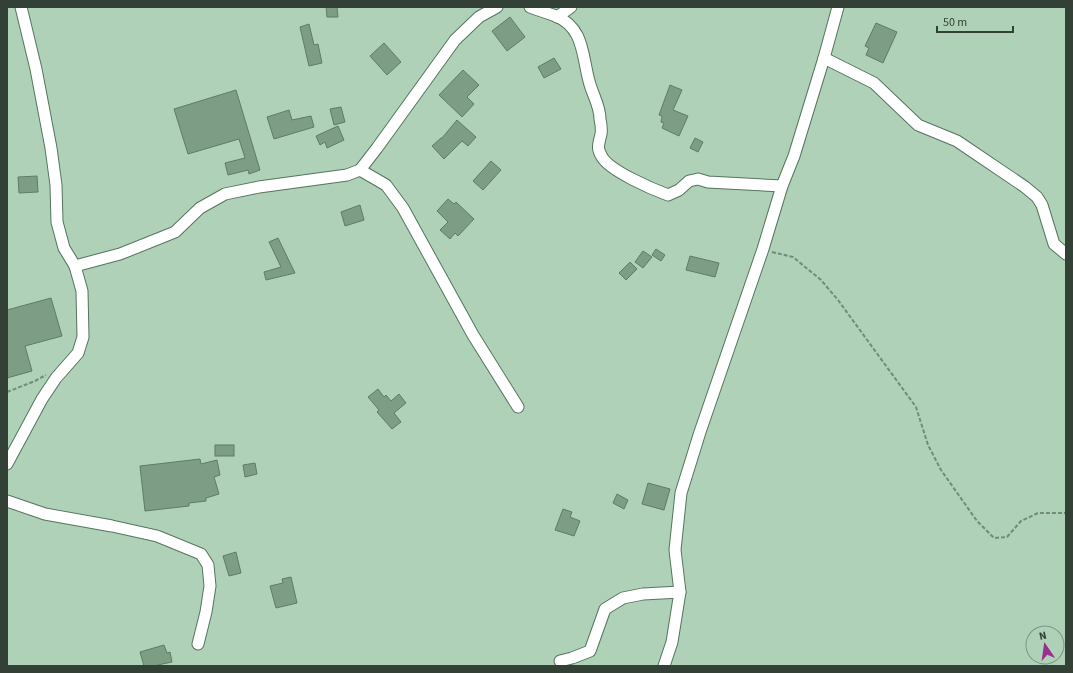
<svg xmlns="http://www.w3.org/2000/svg" width="1073" height="673" font-family="'Source Sans 3',sans-serif">
<rect width="100%" height="100%" fill="#afd1b7"/>
<g fill="#7d9e85" stroke="#5d7d65">
<path d="M326,7H337L338,17H327Z"/>
<path d="M510,17L525,37L507,51L492,31Z"/>
<path d="M876,23L897,32L883,63L866,55L869,48L865,46Z"/>
<path d="M309,24L314,45L318,44L322,63L309,66L300,27Z"/>
<path d="M384,43L401,62L387,75L370,56Z"/>
<path d="M554,58L561,69L544,78L538,67Z"/>
<path d="M463,70L479,85L467,97L474,104L462,117L439,95Z"/>
<path d="M670,85L682,90L673,110L688,116L679,136L662,128L664,123L661,122L662,116L659,115Z"/>
<path d="M236,90L260,170L249,174L248,170L228,175L225,163L245,158L239,139L188,154L174,109Z"/>
<path d="M341,107L345,122L334,125L330,109Z"/>
<path d="M289,110L292,120L311,116L314,127L274,139L267,117Z"/>
<path d="M457,120L476,137L468,146L462,141L444,159L432,146L441,138H442Z"/>
<path d="M338,126L344,140L327,148L325,142L320,145L316,136Z"/>
<path d="M695,138L703,142L698,152L690,148Z"/>
<path d="M491,161L501,170L483,190L473,181Z"/>
<path d="M37,176L38,192L19,193L18,177Z"/>
<path d="M448,199L454,204L456,202L474,219L458,236L455,233L450,239L440,230L448,222L437,211Z"/>
<path d="M360,205L364,220L345,226L341,212Z"/>
<path d="M278,238L295,273L266,280L264,272L281,267L269,242Z"/>
<path d="M656,249L665,255L661,261L652,255Z"/>
<path d="M643,251L652,257L643,268L635,262Z"/>
<path d="M690,256L719,263L715,277L686,270Z"/>
<path d="M630,262L637,269L626,280L619,273Z"/>
<path d="M51,298L62,336L25,346L32,371L7,378V310Z"/>
<path d="M378,389L384,397L386,395L391,401L399,394L406,403L394,413L401,422L392,429L377,412L379,410L368,397Z"/>
<rect x="215" y="445" width="19" height="11"/>
<path d="M200,459L201,464L217,460L220,475L214,477L219,494L206,498V501L189,503V506L145,511L140,466Z"/>
<path d="M255,463L257,474L245,477L243,465Z"/>
<path d="M648,483L670,489L664,510L642,504Z"/>
<path d="M617,494L628,500L624,509L613,503Z"/>
<path d="M563,509L572,512L570,517L580,521L574,536L555,530Z"/>
<path d="M236,552L241,573L229,576L223,556Z"/>
<path d="M291,577L297,603L276,608L270,586L283,583L282,579Z"/>
<path d="M164,645L167,653L170,652L172,662L153,666H144L140,652Z"/>
</g>
<g fill="none" stroke-linecap="round" stroke-linejoin="round">
<g stroke="#55755d" stroke-width="13">
<g id="minor">
<path d="M530,7C538,10 547,13 556,16C584,28 582,55 589,81C592,94 600,105 600,119C601,124 602,129 601,134C599,144 596,147 602,157C610,171 652,189 668,195L679,190L689,181L698,179L708,182L782,186"/>
<path d="M557,17L571,7"/>
<path d="M824,58L874,83L918,125L957,141L1025,187L1037,197L1042,205L1054,244L1066,254"/>
<path d="M360,170L386,185L403,208L473,335L518,407"/>
<path d="M75,266L120,254L175,232L200,208L225,194L259,187L347,175L360,170L377,148L455,40L479,17L497,7"/>
<path d="M7,464L42,399L56,378L78,353L83,337L82,291L75,266L64,248L57,222L56,185L51,148L36,69L21,7"/>
<path d="M7,501L45,514L112,526L157,536L201,554L208,565L210,586L206,612L198,644"/>
<path d="M560,661L572,658L590,651L605,609L623,598L643,594L680,592"/>
<path d="M664,666L672,642L680,592L675,550L681,493L700,432L763,249L782,186L794,156L824,58L838,7"/>
</g>
</g>
<g stroke="#738b79" stroke-width="2" stroke-dasharray="4 2" stroke-linecap="butt">
<path d="M772,252L793,257L821,280L838,300L916,407L928,445L941,470L977,521L994,538L1007,537L1021,521L1038,513H1066"/>
<path d="M7,392L35,381L46,375"/>
</g>
<use href="#minor" stroke="#fff" stroke-width="11"/>
</g>
<rect width="1073" height="673" fill="none" stroke="#324035" stroke-width="16"/>
<g transform="translate(1045 645) rotate(347)"><circle r="19" fill="#afd1b7" stroke="#7d9783"/>
<path d="M0-3L7 15L0 10L-7 15Z" fill="#9b2f90"/>
<text y="-6" font-size="11" font-weight="bold" text-anchor="middle" fill="#324035">N</text>
</g>
<path d="M937 26v6h76v-6" fill="none" stroke="#324035" stroke-width="2"/>
<text x="943" y="26" font-size="12" fill="#324035" stroke="#afd1b7" stroke-width="3" paint-order="stroke">50 m</text>
</svg>
